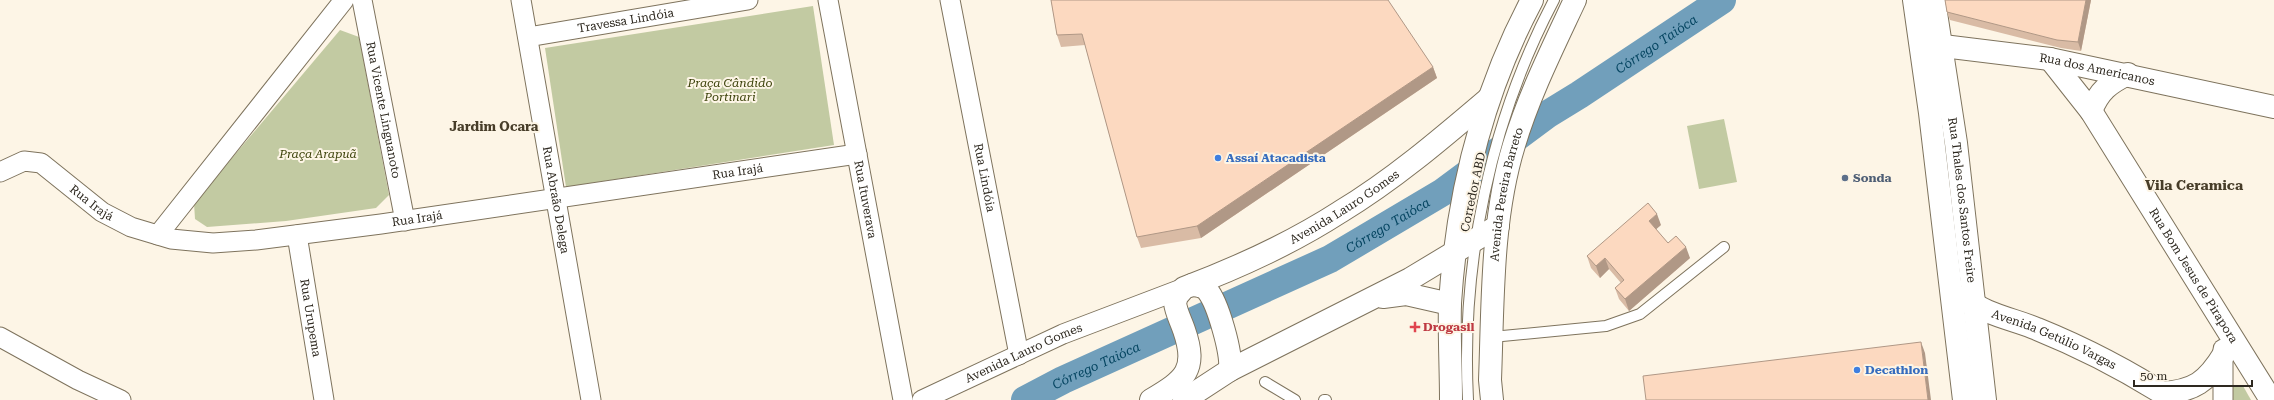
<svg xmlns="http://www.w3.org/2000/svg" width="2274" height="400" font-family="'Roboto Serif',serif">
<rect width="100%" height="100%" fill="#fdf5e6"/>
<g fill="#c2caa2">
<path d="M813,6L834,145L566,187L545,48Z"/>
<path d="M340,30L359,37L389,195L376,208L286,221L207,227L195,219L194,203Z"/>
<path d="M1724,119L1737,182L1699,189L1687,126Z"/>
<path d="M2238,385L2243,386L2251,400H2228L2232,386Z"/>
</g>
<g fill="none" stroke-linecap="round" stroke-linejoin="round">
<path stroke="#719fbb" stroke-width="28" id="s1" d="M1025,400L1063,380L1330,259L1443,192L1548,114L1579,95L1722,0"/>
<g stroke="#7e735d" stroke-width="12">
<g id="lane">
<path d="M1492,337L1606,326L1640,314L1724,247"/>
<path d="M1265,382L1295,400"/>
<path d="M1324,400H1326"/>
<path d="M1468,400C1461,263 1490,121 1554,0"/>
</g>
</g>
<g stroke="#7e735d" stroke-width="21">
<g id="street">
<path id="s2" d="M362,0L405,221"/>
<path id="s3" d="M521,0L591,400"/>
<path id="s4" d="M828,0L903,400"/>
<path id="s5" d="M950,0L1019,355"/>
<path id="s6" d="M528,37L748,0"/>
<path id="s7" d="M0,172L24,161L41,163L102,212L131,227L171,239L213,243L256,240L381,224L857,154"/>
<path d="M158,235L344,0"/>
<path id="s8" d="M297,235L324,400"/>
<path d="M0,337L78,380L121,400"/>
<path id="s9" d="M922,400L1063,334L1184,288"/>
<path d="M2223,400V349"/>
</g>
</g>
<g stroke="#7e735d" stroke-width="24">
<g id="secondary">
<path d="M1914,0L1930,113L1964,400"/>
<path id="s10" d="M1934,0L1956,143L1985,400"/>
<path id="s11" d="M1929,47L1943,46L2050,59L2274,107"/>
<path id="s12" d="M2050,59L2091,111L2271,400"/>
<path d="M2091,111C2099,91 2109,83 2128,74"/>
<path id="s13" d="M1965,297C1984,315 2014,319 2037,329C2084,348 2130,372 2173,400"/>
<path d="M2162,393C2194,391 2207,382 2224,354"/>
</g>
</g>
<g stroke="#7e735d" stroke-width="24">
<g id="primary">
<path d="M1192,285C1198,286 1203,286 1207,290C1218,303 1232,353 1230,370"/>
<path d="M1383,297L1406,294L1450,304"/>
<path id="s14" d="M1151,400C1185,380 1198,370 1184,330C1181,321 1176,312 1175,303L1177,296L1184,288C1237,268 1292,243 1340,212C1393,180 1441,139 1488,99"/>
<path d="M1184,400L1230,370L1410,279L1498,226"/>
<path d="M1451,400C1451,368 1449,335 1450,303C1457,196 1482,94 1532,0"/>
<path id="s15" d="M1492,400L1490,380C1493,303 1491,220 1514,145C1529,95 1553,47 1575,0"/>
</g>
</g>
<use href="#lane" stroke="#fff" stroke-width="10"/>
<use href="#street" stroke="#fff" stroke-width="19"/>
<use href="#secondary" stroke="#fff" stroke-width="22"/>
<use href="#primary" stroke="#fff" stroke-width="22"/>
</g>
<g fill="#d9bba5">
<path d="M1051,0L1433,67L1437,78L1201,238L1141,248L1137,237L1085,45L1061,47L1057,35Z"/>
<path d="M2091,0L2081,51L2061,48L1950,20L1947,12Z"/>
<path d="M1661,225L1656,229L1668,243L1690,258L1629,311L1619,299L1615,288L1621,283L1609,269L1600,278L1591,268L1587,256Z"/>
</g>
<g fill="#b09886">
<path d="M2086,0H2091L2081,51L2078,42Z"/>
<path d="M1433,67L1437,78L1201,238L1197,226Z"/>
<path d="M1657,214L1661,225L1653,232L1649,221Z"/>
<path d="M1686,247L1690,258L1629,311L1625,299Z"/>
<path d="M1605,258L1609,269L1600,278L1596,266Z"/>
<path d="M1921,342L1925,353L1931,400H1928Z"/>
</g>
<g fill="#fcd9c0" stroke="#b09886">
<path d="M1051,0H1388L1433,67L1197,226L1137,237L1082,34L1057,35Z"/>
<path d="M1945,0H2086L2078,42L2057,40L1947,12Z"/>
<path d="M1648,203L1657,214L1649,221L1668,243L1676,236L1686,247L1625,299L1615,288L1624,280L1605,258L1596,266L1587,256Z"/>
<path d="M1921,342L1928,400H1646L1643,376Z"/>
</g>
<g fill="#3f7fe0" stroke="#fdf5e6" stroke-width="1.5">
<circle cx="1218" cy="158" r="4"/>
<circle cx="1857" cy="370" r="4"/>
</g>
<circle fill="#5c6f8a" stroke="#fdf5e6" stroke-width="1.5" cx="1845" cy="178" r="4"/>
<path fill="#e0444e" stroke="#fdf5e6" stroke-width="1.5" d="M1413 321h4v4h4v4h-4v4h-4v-4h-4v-4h4z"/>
<g text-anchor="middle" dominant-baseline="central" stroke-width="4" stroke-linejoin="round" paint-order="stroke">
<g font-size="12" fill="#2e2920" stroke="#fdf5e6">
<text stroke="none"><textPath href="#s6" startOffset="99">Travessa Lindóia</textPath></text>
<text stroke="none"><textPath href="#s11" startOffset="170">Rua dos Americanos</textPath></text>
<text stroke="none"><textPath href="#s2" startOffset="112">Rua Vicente Linguanoto</textPath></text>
<text stroke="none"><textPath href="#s7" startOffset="768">Rua Irajá</textPath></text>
<text stroke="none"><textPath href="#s5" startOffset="181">Rua Lindóia</textPath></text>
<text transform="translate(1473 192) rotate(-78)">Corredor ABD</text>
<text stroke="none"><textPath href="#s15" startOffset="207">Avenida Pereira Barreto</textPath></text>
<text stroke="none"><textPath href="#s3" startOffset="203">Rua Abraão Delega</textPath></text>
<text stroke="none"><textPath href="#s4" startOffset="203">Rua Ituverava</textPath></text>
<text stroke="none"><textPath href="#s10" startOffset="202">Rua Thales dos Santos Freire</textPath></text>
<text stroke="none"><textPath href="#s7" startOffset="108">Rua Irajá</textPath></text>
<text stroke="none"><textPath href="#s14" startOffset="315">Avenida Lauro Gomes</textPath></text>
<text stroke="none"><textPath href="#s7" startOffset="444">Rua Irajá</textPath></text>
<text stroke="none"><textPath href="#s12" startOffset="260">Rua Bom Jesus de Pirapora</textPath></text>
<text stroke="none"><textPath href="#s8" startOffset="84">Rua Urupema</textPath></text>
<text stroke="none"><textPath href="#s13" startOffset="99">Avenida Getúlio Vargas</textPath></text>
<text stroke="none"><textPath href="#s9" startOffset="112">Avenida Lauro Gomes</textPath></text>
</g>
<g font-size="12" font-style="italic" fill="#3b4109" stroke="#fdf5e6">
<text x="730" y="83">Praça Cândido<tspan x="730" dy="14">Portinari</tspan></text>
<text x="318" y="154">Praça Arapuã</text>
</g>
<g font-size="12" font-weight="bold" fill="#366cbe" stroke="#fdf5e6" text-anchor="start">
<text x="1226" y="158">Assaí Atacadista</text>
<text x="1865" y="370">Decathlon</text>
</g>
<g font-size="12" font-weight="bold" fill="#4e5e75" stroke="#fdf5e6" text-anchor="start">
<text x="1853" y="178">Sonda</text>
</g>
<g font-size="12" font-weight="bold" fill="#be3a42" stroke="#fdf5e6" text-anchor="start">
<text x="1423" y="327">Drogasil</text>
</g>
<g font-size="13" font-style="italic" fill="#054561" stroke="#fdf5e6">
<text stroke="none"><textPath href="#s1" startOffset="727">Córrego Taióca</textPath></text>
<text stroke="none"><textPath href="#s1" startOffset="403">Córrego Taióca</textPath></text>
<text stroke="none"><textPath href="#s1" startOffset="79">Córrego Taióca</textPath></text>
</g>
<g font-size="13" font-weight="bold" fill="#473d29" stroke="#fdf5e6">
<text x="494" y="126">Jardim Ocara</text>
</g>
<g font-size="14" font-weight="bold" fill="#473d29" stroke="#fdf5e6">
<text x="2194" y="185">Vila Ceramica</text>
</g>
</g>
<path d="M2134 380v6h118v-6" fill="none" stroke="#2e2920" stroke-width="2"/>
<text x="2140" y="380" font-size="12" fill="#2e2920" stroke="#fdf5e6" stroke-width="3" paint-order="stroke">50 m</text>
</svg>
